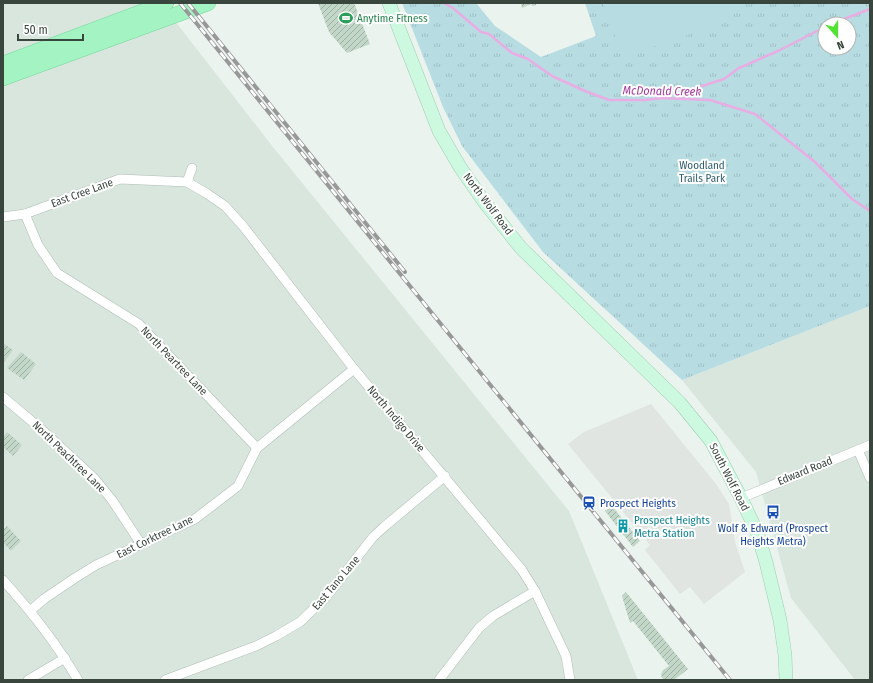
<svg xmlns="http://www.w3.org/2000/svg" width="873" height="683" font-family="'Fira Sans Condensed',sans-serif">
<defs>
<pattern id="park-tufts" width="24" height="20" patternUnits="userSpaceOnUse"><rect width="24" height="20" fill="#b7dde3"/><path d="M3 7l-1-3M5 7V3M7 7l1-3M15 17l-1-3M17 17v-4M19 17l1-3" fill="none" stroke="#9ebfc4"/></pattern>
<pattern id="building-hatch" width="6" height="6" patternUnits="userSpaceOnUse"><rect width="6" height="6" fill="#c3d7c9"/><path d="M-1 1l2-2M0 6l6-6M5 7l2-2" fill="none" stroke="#9fb0a4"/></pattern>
</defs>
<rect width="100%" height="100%" fill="#eaf3ed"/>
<g fill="#d9e6de">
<path d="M3,3H144L3,56Z"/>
<path d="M175,21L273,147L569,511L638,680H3V84Z"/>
<path d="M870,306V680H855L791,598L756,472L682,380Z"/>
</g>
<path fill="url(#park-tufts)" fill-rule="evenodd" d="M402,3H476L495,26L541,57L596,36L585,3H870V306L682,380L543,252L462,146L443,107ZM825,24H849V48H825Z"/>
<path fill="#b7dde3" d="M603,3H730L734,18L666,43L622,56Z"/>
<path fill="#e1e5e2" d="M651,404L716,484L729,504L735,542L745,572L704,604L690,587L680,594L645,550L650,545L568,444L584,432Z"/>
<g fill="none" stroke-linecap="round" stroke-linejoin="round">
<g stroke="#e9ade4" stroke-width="2.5">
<path d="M444,3L453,8L481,32L489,34L512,53L528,59L552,76L585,91L609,100H645L662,98L710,100L755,114L815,162L852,199L870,211"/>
<path d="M839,21L870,9"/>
<path d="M683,98L693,89L724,79L739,68L778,51L825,27"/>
</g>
</g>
<g fill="url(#building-hatch)">
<path d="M318,3H354L370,44L347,53L329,32Z"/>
<path d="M521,3H536V5L532,6L531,4L522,8Z"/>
<path d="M3,343L13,350L4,362L3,361Z"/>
<path d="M21,352L36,364L24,380L7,368Z"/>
<path d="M7,432L22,445L13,456L3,447V437Z"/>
<path d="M612,506L640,541L633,547L605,511Z"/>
<path d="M7,526L21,541L11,551L3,542V530Z"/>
<path d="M626,592L688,669L674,680H665L662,678L661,674L663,670L669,666L633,621L630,623L622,596Z"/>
</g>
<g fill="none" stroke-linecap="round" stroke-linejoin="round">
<g stroke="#adbeb3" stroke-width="10">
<g id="minor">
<path d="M187,182L192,168"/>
<path d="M25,214L38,245L57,273L139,324L257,448"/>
<path d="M3,217L25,214L120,179L187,182L206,193L225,206L243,226L354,369L522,570L535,591L566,656L570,680"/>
<path d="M3,397L41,429L94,478L112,500L141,544"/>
<path d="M858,450L870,478"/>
<path d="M741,498L870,445"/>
<path d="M3,580C31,611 57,644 78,680"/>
<path d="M30,611L44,599L75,578L96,565L195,519L238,486L257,448L354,369"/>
<path d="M28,680L65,658"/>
<path d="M165,680L256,646L276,636L300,622L327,596L373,537L385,526L445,476"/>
<path d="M439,680L479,628L493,616L535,591"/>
</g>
</g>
<g stroke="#9eceb2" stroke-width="14">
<path id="secondary" d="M389,3L439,131L460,167L485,203L521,248L680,403L711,441L741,498L757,532L766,562L780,620L785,655L786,680"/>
</g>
<g stroke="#74d799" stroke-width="16">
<g id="primary">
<path d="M3,64L166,3"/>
<path d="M3,78L208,3"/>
</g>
</g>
<use href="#minor" stroke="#fff" stroke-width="9"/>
<use href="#secondary" stroke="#cef9e1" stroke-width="13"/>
<use href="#primary" stroke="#a3f4c2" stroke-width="15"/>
<g stroke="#989898" stroke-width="4">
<g id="rail">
<path d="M180,3L730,680"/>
<path d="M188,3L405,272"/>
</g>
</g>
<use href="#rail" stroke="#fff" stroke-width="2.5" stroke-dasharray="8" stroke-linecap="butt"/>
</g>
<defs>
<g id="stadium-bare" transform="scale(1.08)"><path d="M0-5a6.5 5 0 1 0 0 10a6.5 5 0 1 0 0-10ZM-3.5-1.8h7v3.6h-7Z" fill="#2e9e5b" stroke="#fff" stroke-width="2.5" paint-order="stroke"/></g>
<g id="station-bare" transform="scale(1.08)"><path d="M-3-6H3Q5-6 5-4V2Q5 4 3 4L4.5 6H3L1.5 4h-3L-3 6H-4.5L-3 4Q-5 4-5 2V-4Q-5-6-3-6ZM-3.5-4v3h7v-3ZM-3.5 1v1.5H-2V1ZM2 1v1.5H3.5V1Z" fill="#1a4fb4" stroke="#fff" stroke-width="2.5" paint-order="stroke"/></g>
<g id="bus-bare" transform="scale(1.08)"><path d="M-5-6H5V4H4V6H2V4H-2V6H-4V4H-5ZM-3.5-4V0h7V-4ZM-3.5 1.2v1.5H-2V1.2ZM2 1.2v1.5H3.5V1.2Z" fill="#1a4fb4" stroke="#fff" stroke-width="2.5" paint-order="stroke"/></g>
<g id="building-bare" transform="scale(1.08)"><path d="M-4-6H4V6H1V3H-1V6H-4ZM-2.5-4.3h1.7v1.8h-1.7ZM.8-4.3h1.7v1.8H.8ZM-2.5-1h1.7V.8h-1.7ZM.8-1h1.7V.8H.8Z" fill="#0f9aa8" stroke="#fff" stroke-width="2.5" paint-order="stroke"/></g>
</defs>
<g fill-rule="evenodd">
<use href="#stadium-bare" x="346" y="18"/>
<use href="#station-bare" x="589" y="503"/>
<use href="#bus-bare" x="773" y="512"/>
<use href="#building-bare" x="623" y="526"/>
</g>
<g text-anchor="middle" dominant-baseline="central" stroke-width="4" stroke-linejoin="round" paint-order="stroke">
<g font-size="11" fill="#27864d" stroke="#fff" text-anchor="start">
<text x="357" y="18">Anytime Fitness</text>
</g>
<g font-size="11" fill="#325f72" stroke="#fff">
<text x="702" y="165">Woodland<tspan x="702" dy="13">Trails Park</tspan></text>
</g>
<g font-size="11" fill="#39463d" stroke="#fff">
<text transform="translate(82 193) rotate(-20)">East Cree Lane</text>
<text transform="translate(488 204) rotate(53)">North Wolf Road</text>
<text transform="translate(174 361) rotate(46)">North Peartree Lane</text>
<text transform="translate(396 419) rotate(50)">North Indigo Drive</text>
<text transform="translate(69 457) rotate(44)">North Peachtree Lane</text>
<text transform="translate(805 471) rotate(-22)">Edward Road</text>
<text transform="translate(729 477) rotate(63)">South Wolf Road</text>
<text transform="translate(155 537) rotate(-26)">East Corktree Lane</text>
<text transform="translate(336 583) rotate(-50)">East Tano Lane</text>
</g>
<g font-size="11" fill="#164399" stroke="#fff" text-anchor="start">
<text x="600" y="503">Prospect Heights</text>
<text x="773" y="528" text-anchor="middle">Wolf &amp; Edward (Prospect<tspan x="773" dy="13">Heights Metra)</tspan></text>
</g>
<g font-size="11" fill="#0d838f" stroke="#fff" text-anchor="start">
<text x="634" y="520">Prospect Heights<tspan x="634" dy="13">Metra Station</tspan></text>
</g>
<g font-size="12" font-style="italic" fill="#a73d9d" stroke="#fff">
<text transform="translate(662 91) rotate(1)">McDonald Creek</text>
</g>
</g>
<rect width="873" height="683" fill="none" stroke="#39463d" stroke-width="8"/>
<g transform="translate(837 36) rotate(159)"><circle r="19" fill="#ffffff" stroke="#b0b5b1"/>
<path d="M0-3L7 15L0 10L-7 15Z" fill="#51e331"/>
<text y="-6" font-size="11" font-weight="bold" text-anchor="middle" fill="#39463d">N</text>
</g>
<path d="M18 34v6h65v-6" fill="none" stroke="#39463d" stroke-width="2"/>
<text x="24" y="34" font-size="12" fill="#39463d" stroke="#ffffff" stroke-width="3" paint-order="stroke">50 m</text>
</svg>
